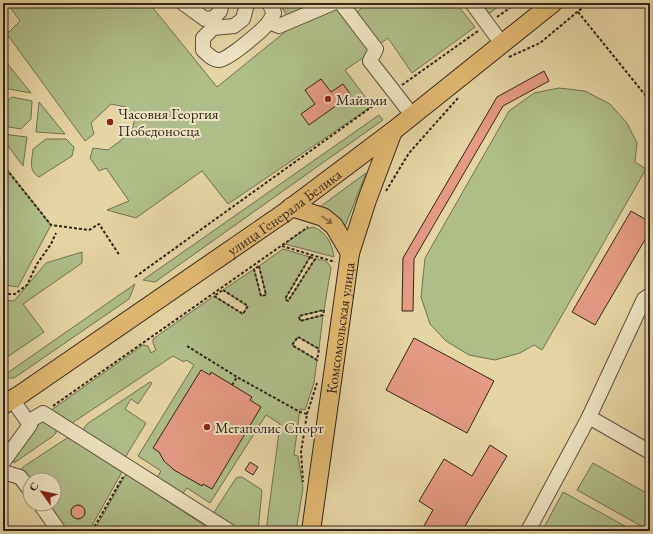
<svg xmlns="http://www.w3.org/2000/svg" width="653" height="534" font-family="'EB Garamond',serif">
<rect width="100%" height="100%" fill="#e5d5a2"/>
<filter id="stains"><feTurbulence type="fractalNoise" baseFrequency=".005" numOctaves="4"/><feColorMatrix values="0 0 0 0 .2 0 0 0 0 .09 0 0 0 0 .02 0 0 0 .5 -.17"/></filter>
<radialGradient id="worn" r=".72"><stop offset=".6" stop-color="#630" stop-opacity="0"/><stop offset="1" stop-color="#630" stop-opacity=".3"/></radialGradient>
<g fill="#afbe89" stroke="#707255">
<path d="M7,3H149L217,87L296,23L340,8L373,51L345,70L372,106L228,204L202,171L136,218L107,210L129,201L106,168L99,171L90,158L93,148L108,150L132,132L135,117L126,107L111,104L91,123L94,134L85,141L7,34L20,21Z"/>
<path d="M279,3H316L288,17Z"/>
<path d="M369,3H456L475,27L412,73L388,38L377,46L354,14Z"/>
<path d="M477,3H503L486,16Z"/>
<path d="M6,62L31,93L3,88Z"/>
<path d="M559,88L585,91L610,104L627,123L637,143L635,162L646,169L542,350L534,345L520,353L495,360L469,355L446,341L430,324L421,297L425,258L509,111L534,93Z"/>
<path d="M12,97L32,101L31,119L21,129L3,126V104Z"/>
<path d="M39,102L65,134L36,132Z"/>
<path d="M379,115L383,120L155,282L143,280Z"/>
<path d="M3,134L27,137L23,166L3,139Z"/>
<path d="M46,139H66L74,147L72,156L39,177C28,171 32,160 33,149Z"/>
<path d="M3,164L51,225L18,287L5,285L3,294Z"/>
<path d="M366,173L342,234L317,209Z"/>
<path d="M313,227C327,232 332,244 334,257L285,244C293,238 303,229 313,227Z"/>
<path d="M283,249L310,257L285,299L288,301L315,259C322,260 328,260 331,268L324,310L299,316L300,321L323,315L319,349L298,337L292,345L317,360L314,383L305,410L300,409L294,455L298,456L303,488L296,531H266L280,424L266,415L210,503L187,488L180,497L155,481L161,471L138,456L194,365L186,360L184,362L173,356L69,425L47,413L143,345L148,346L151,353L156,350L153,343V339L214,296L243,314L247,306L223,290L254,269L261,296L266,295L259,266Z"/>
<path d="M82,252V263L23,304L44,332L3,360V300L14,301L46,263Z"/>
<path d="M135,284L129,299L14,378H3V376Z"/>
<path d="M650,344V404C645,386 643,362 650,344Z"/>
<path d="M150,382L152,383L138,404L131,399L125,409L146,423L126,456L123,459L82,431L87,424Z"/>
<path d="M44,420L56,429V433L53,436L14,463V459L37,421Z"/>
<path d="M67,438L73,439L122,472L89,531H60L40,504H54V480H30L19,472L23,467Z"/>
<path d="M593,463L650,495V531L577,490Z"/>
<path d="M126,474L204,525V531H94Z"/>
<path d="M239,477H242L262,490L258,531H228L213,514L236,478Z"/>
<path d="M563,492L634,531H542Z"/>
</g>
<g fill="#e59a83" stroke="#322621">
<path d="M544,71L549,81L503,106L414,259L413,311H402L403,258L497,97Z"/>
<path d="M321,79L331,92L343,84L351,95L309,125L301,114L315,104L305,90Z"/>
<path d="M631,211L650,222V231L595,325L572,312Z"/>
<path d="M414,338L494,381L467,433L386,390Z"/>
<path d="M201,370L210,375L211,372L252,397L250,400L261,407L212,489L203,484L202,486L174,470L164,461L159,452L153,448Z"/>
<path d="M490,445L507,456L462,531H421L433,510L419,501L444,459L472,476Z"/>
<path d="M250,462L258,467L253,475L245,470Z"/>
<circle cx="78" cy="512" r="7"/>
</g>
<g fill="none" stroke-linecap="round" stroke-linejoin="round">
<g stroke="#5f5241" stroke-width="16">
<g id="minor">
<path d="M183,3L205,19L214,18L220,11L222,3"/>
<path d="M245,3L246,8L243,19L234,26L213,28L203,38V50C207,54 213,60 219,60C228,60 263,30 269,22C271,19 272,16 274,13L269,3"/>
<path d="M341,3L376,49L370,61L412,115"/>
<path d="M472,3L502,44"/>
<path d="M269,22L279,26L333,3"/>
<path d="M589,417L644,299L650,295"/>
<path d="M28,422L43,413L229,531"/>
<path d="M3,462L30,425L12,399"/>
<path d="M3,472L20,477L30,490"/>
<path d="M40,504L59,531"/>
<path d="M528,531L589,417L650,452"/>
</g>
</g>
<g stroke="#322621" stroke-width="20">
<g id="major">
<path d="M291,207L323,217L334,226L350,253"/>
<path id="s1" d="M3,405L21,394L284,213L393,131L553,3"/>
<path id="s2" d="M311,531L350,253L367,200L393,131"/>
</g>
</g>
<g stroke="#322621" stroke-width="2" stroke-dasharray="3 2" stroke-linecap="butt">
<path d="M578,12L650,101"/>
<path d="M497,17L517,3"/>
<path d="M509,57L540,43L588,3"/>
<path d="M402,85L478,31"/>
<path d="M3,165L51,225L89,230L99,224L120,256"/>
<path d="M386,191L409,153L458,98"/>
<path d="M282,246L335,262"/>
<path d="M310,257L315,259L288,301L285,299Z"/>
<path d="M259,266L266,295L261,296L254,269Z"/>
<path d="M135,277L384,98"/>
<path d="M223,290L248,306L243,314L214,296Z"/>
<path d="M3,294H15L27,285L37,264L51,244L56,233"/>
<path d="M324,310L323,315L300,321L299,316Z"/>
<path d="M298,337L319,349L317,360L292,345Z"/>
<path d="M187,346L237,377L300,412L307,414L301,452L303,482"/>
<path d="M232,385L237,377"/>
<path d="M53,406L308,227"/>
<path d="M307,414L317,383"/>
<path d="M92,531L123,477"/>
</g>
<use href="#minor" stroke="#eee4c3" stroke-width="14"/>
<use href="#major" stroke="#e2ba71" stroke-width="18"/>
</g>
<defs><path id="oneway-shaft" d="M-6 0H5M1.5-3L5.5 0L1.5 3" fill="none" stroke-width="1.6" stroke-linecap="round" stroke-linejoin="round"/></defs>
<use stroke="#816945" href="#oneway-shaft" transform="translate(327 220) rotate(36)"/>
<g fill="#8f2418" stroke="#eee4c3" stroke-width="1.5">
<circle cx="328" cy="99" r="4"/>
<circle cx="110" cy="122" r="4"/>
<circle cx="207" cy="427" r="4"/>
</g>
<g text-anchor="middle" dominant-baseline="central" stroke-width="4" stroke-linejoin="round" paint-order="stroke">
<g font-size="15" fill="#322621" stroke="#eee4c3" text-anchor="start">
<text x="336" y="99">Майями</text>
<text x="118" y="113">Часовня Георгия<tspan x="118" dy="17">Победоносца</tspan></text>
<text x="215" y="427">Мегаполис Спорт</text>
</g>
<g font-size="15" fill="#322621" stroke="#eee4c3">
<text stroke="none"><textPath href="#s1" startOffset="341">улица Генерала Белика</textPath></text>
<text stroke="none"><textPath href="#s2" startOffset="205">Комсомольская улица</textPath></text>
</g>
</g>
<rect width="653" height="534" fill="none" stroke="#e5d5a2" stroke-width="16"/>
<rect x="4" y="4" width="645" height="526" fill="none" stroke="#322621" stroke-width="2"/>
<rect x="8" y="8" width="637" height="518" fill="none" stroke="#322621"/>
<g transform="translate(42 492) rotate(303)"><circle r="19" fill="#eee4c3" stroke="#a39882"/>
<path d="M0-3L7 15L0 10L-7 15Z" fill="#8f2418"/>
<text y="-6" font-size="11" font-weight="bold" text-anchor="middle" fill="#322621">С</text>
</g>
<rect width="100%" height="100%" filter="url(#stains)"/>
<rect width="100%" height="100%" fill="url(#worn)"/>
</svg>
